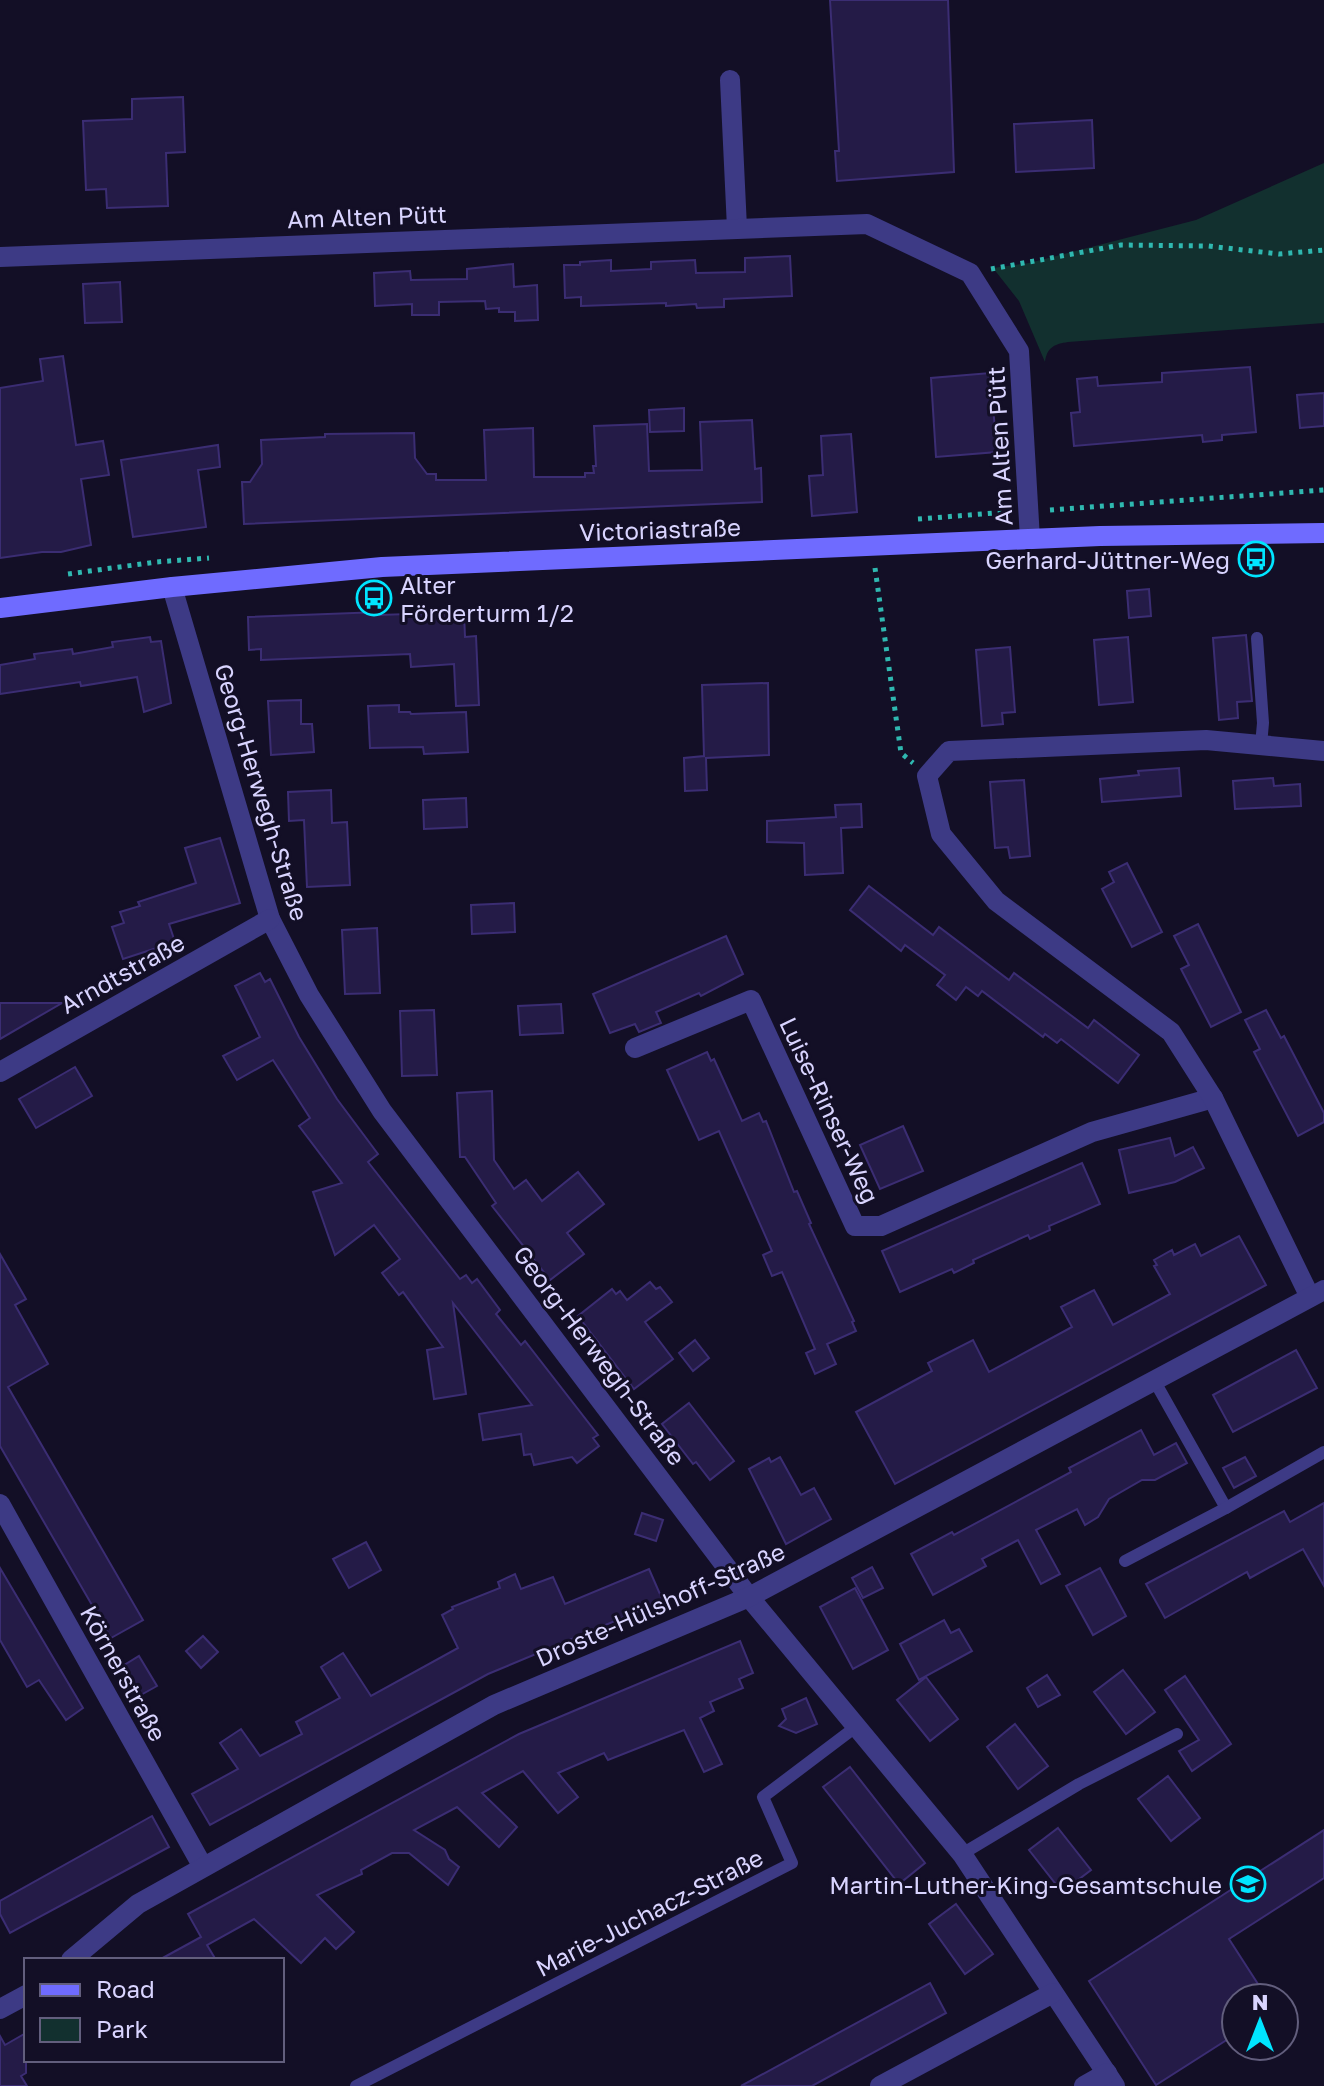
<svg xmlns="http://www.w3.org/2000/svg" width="1324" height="2086" font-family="'Golos Text',sans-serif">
<rect width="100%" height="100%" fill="#130f26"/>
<path fill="#12302f" d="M1324,163V323L1068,342C1055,344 1047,347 1045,362L1019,301L993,268L1029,263L1196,220Z"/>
<g fill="#241b47" stroke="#3b2d73" stroke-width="2">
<path d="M830,0H948L954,172L837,181L835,151H839Z"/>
<path d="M183,97L185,152L166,153L168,206L107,208L106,189L86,190L83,121L132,119V99Z"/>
<path d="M1092,120L1094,168L1016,172L1014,124Z"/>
<path d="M790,256L792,296L724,299V307L697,308L696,304L666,306V303L581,306V297L565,298L564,265H580V262L611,260V271L651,269V262L695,260L696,273L745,272V258Z"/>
<path d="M513,264L514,287L537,285L538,320L515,321V312H499V308L486,309L485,301L439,302V315H412V304L375,306L374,273L410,271L411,280L467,279V269Z"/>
<path d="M120,282L122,322L85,323L83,284Z"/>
<path d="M63,356L76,445L103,441L109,475L81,479L91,545L61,552H42L0,558V388L43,381L40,359Z"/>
<path d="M1250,367L1256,432L1222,435V440L1203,442L1202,435L1074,446L1071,413L1080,412L1077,379L1097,377L1098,386L1162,382V373Z"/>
<path d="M990,373L997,452L936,457L931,378Z"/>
<path d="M1324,393V426L1300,428L1297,395Z"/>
<path d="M684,408V431L650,432L649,410Z"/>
<path d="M752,420L755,469L761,468L762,502L244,524L242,482H250L262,464L261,440L325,437V434L414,433L415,458L427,474H436V480H486L484,430L533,428L534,477H585V473H594L593,466H596L594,426L647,424L649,471L702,470L700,422Z"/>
<path d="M851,434L857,512L812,516L809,476L823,475L821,436Z"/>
<path d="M218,445L220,467L198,470L206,527L133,537L121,460Z"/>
<path d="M1149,589L1151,616L1129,618L1127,591Z"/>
<path d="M380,612V615L464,612L465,637L476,636L479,705L456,706L454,664L411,667L410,654L261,660V649L249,650L248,617Z"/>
<path d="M1246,635L1252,701L1237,702L1238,718L1219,720L1213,638Z"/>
<path d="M150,637L151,642L161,641L171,703L144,712L137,677L81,686L80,682L0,694V665L35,659L34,654L72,649L73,654L113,647L112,642Z"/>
<path d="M1128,637L1133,702L1099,705L1094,640Z"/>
<path d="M1010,647L1015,712L1002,713L1003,724L982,726L976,650Z"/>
<path d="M768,683L769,755L706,758L707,790L685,791L684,758L704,756L702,685Z"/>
<path d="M301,700V724H312L314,752L271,755L268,701Z"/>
<path d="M399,705V712H410L411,714L466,712L468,752L424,754L423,747L370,748L368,706Z"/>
<path d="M1179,768L1181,796L1102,802L1100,779L1139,775L1138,771Z"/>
<path d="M1273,778L1274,786L1300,784L1301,806L1235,809L1233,781Z"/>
<path d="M1024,780L1030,856L1010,858L1008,847L995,848L990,782Z"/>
<path d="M331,790L332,823L347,822L350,885L307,887L304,820L289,821L288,792Z"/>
<path d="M466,798L467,827L424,829L423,800Z"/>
<path d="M861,804L862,827L841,828L843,873L805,875L804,843L767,842V821L836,817L835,805Z"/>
<path d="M220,838L240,903L169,924L175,942L123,959L112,927L124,923L120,912L140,906L138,902L196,883L185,848Z"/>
<path d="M1127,863L1162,932L1132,947L1102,889L1114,882L1109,872Z"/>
<path d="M869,886L933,935L939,927L1009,980L1014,973L1088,1028L1094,1020L1139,1055L1118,1083L1061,1039L1057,1043L1045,1034L1043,1037L982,991L978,996L966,987L956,1000L937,985L945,975L905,945L901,951L850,910Z"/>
<path d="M514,903L515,932L472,934L471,905Z"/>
<path d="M1198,924L1241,1012L1211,1027L1181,969L1189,965L1174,936Z"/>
<path d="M377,928L380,993L345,994L342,930Z"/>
<path d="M726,936L743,974L701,996L699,993L656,1012L661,1023L639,1032L635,1024L610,1033L593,994Z"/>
<path d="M260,973L265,982L270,979L299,1037L337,1099L378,1154L368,1162L460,1279L466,1275L472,1283L477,1279L500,1310L496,1314L521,1345L525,1341L598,1435L593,1438L599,1446L577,1463L572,1457L534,1465L531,1454L524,1455L521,1434L483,1440L479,1414L532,1405L453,1303L466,1394L434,1399L427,1350L443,1347L403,1292L399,1295L382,1273L400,1259L374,1225L335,1255L313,1192L342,1183L299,1126L310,1118L273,1060L237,1080L223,1056L260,1037L235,986Z"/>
<path d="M0,1003H62L0,1039Z"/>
<path d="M561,1004L563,1033L520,1035L518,1006Z"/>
<path d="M434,1010L437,1075L402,1076L400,1011Z"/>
<path d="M1266,1010L1281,1038L1284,1036L1324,1113V1122L1298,1136L1254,1052L1260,1049L1245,1020Z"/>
<path d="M707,1052L711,1061L714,1059L742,1121L759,1113L763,1122L766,1121L794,1192L797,1191L811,1223L809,1224L854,1321L852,1322L856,1331L827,1344L836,1364L815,1374L806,1353L815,1349L782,1272L772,1276L763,1255L772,1251L719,1131L699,1140L667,1070Z"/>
<path d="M75,1067L92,1096L36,1128L19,1099Z"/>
<path d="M492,1091L494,1160L514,1189L526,1180L542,1201L578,1172L604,1204L567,1233L584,1254L550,1280L492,1206L496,1203L465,1157H460L457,1093Z"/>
<path d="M903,1126L923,1171L880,1189L860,1145Z"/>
<path d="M1170,1138L1175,1156L1193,1147L1204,1168L1175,1182L1129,1193L1119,1150Z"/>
<path d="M1082,1163L1100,1204L1049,1226L1050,1230L1030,1239L1028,1235L973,1260L974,1263L954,1273L952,1269L900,1292L882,1251Z"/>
<path d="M1239,1236L1266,1285L895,1484L856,1412L932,1371L928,1363L973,1340L989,1372L1072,1327L1061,1307L1094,1290L1113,1325L1170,1294L1154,1266L1157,1265L1154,1260L1172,1250L1174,1255L1195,1244L1201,1256Z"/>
<path d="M0,1254L26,1299L15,1305L48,1364L8,1387L143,1620L111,1638L0,1446Z"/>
<path d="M650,1282L656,1289L660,1287L672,1302L645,1322L673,1359L634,1389L578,1316L612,1289L616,1294L620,1291L627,1300Z"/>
<path d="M695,1340L709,1358L693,1371L679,1353Z"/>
<path d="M1296,1350L1317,1388L1233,1432L1213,1395Z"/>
<path d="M689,1403L734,1461L710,1480L696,1462L693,1464L662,1424Z"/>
<path d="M1141,1430L1154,1455L1176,1443L1187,1463L1155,1480H1142L1109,1499L1098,1517L1085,1525L1077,1509L1036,1530L1060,1574L1041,1584L1018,1540L982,1559L986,1566L933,1595L911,1554L952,1532L954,1535L1071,1472L1069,1468Z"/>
<path d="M780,1457L801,1495L814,1488L831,1519L786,1544L749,1469L769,1458L771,1462Z"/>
<path d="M1245,1457L1256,1476L1234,1488L1223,1468Z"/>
<path d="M1324,1503V1586L1303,1549L1250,1578L1247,1572L1165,1618L1146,1584L1284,1511L1290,1522Z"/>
<path d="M642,1513L663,1520L656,1541L635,1534Z"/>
<path d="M366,1542L381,1570L349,1588L333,1559Z"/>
<path d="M872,1567L883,1588L863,1598L852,1578Z"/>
<path d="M0,1568L83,1708L66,1720L39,1680L27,1687L0,1640Z"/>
<path d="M1100,1568L1126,1616L1093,1635L1066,1586Z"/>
<path d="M649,1569L663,1601L488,1674L210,1825L192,1794L238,1769L220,1743L241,1729L260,1756L302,1734L296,1722L340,1698L321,1667L343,1653L371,1696L458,1648L442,1615L453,1609L452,1607L500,1588L498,1582L515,1574L521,1589L553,1577L565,1604Z"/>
<path d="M855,1588L888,1650L853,1669L820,1607Z"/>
<path d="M944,1620L951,1633L959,1629L972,1651L919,1680L900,1644Z"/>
<path d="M203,1636L218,1652L201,1668L186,1651Z"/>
<path d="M740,1641L753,1673L739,1679L743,1688L710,1702L714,1711L700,1718L722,1764L704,1772L684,1730L608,1760L604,1753L558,1773L578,1797L558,1813L523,1771L482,1793L517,1827L499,1847L457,1807L414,1830L445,1850L449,1859L459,1867L448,1885L409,1853H392L361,1870L362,1874L317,1895L354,1932L336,1949L325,1938L301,1963L254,1919L207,1945L216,1960H159L201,1937L188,1914L519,1734Z"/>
<path d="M139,1656L157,1686L139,1696L121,1667Z"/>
<path d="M1123,1670L1155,1712L1126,1734L1094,1692Z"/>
<path d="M1047,1675L1060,1695L1038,1707L1027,1688Z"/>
<path d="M1185,1676L1231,1744L1192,1771L1179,1751L1199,1740L1165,1690Z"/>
<path d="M926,1677L958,1719L930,1741L897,1700Z"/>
<path d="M806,1698L817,1724L796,1733L779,1726L786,1719L782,1709Z"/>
<path d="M1015,1724L1048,1766L1018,1789L987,1747Z"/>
<path d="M850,1767L925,1863L899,1884L823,1787Z"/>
<path d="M1168,1776L1200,1818L1171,1841L1138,1799Z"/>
<path d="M152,1816L169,1847L10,1933L0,1914V1901Z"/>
<path d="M1058,1828L1091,1870L1062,1892L1029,1850Z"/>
<path d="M1324,1830V1878L1229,1939L1267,1998H1236V2034L1156,2085L1089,1981Z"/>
<path d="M956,1904L993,1954L965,1974L929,1924Z"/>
<path d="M930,1983L946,2013L812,2086H741Z"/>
<path d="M26,2033V2073L21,2076L27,2086H0V2036L5,2045Z"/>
</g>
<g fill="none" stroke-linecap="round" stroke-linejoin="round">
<g stroke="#2fb8b0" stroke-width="5" stroke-dasharray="4 6" stroke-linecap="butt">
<path d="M991,269L1121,245L1208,246L1279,254L1324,250"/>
<path d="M1050,510L1324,490"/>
<path d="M918,519L1008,512"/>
<path d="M875,568L901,753L913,763"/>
<path d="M68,574L156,562L209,558"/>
</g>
<g stroke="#3d3a85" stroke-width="12">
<path d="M1257,638L1263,723L1261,745"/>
<path d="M1154,1380L1226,1508"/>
<path d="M1125,1561L1226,1508L1324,1452"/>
<path d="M962,1854L1079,1784L1177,1734"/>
<path d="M356,2086L792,1863L763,1797L857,1726"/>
</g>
<g stroke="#3d3a85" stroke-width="20">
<path d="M730,80L737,228"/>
<path d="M0,257L867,224L970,273L1019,351L1030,539"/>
<path d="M172,587L270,919L309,995L382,1111L749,1597L962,1854L1115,2086"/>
<path d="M635,1048L751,1000L855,1226H881L1092,1132L1213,1098"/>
<path d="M0,1072L270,919"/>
<path d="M1310,1297L1213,1098L1171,1032L996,901L941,834L927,776L949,751L1206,740L1324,751"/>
<path d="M0,1504L203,1867"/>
<path d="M71,1960L138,1904L494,1705L749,1597L1324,1290"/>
<path d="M0,2009L26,1995"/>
<path d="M880,2086L1053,1993"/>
<path d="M1084,2086L1107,2073"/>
</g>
<path stroke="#6f6bff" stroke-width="20" d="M0,608L172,587L382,567L1100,536L1324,533"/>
</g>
<defs>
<g id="bus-ring" transform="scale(1.8)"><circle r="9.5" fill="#130f26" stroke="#00e5ff" stroke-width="1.5"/><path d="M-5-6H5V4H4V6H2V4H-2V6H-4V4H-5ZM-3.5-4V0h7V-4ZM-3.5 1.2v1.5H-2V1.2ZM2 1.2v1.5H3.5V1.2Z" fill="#00e5ff"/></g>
<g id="school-ring" transform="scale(1.8)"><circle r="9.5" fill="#130f26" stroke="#00e5ff" stroke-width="1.5"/><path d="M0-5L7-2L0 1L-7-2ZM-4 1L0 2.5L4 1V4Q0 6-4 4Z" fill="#00e5ff"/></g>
</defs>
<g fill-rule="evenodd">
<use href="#bus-ring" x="1256" y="559"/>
<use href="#bus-ring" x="374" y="598"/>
<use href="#school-ring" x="1248" y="1884"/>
</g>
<g text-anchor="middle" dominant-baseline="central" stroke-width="6" stroke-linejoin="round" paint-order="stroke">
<g font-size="24" fill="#d9d4ff" stroke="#130f26">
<text transform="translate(367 216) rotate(-2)">Am Alten Pütt</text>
<text transform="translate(999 446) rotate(-93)">Am Alten Pütt</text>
<text transform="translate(660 529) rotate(-2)">Victoriastraße</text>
<text transform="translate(262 792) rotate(73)">Georg-Herwegh-Straße</text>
<text transform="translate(122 973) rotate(-29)">Arndtstraße</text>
<text transform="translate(830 1110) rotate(65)">Luise-Rinser-Weg</text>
<text transform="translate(600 1355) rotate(53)">Georg-Herwegh-Straße</text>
<text transform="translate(660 1604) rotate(-24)">Droste-Hülshoff-Straße</text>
<text transform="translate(124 1673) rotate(61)">Körnerstraße</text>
<text transform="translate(649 1912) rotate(-27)">Marie-Juchacz-Straße</text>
</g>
<g font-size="24" fill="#d9d4ff" stroke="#130f26" text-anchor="end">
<text x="1230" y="559">Gerhard-Jüttner-Weg</text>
<text x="400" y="584" text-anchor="start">Alter<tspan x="400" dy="28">Förderturm 1/2</tspan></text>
<text x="1222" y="1884">Martin-Luther-King-Gesamtschule</text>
</g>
</g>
<rect x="24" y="1958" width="260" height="104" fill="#130f26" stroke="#625e7d" stroke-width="2"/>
<rect x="40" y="1984" width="40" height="12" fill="#6f6bff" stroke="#625e7d" stroke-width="2"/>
<text x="96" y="1998" font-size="24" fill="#d9d4ff">Road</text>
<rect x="40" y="2018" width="40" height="24" fill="#12302f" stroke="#625e7d" stroke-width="2"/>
<text x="96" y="2038" font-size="24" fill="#d9d4ff">Park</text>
<g transform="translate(1260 2022)"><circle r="38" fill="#130f26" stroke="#625e7d" stroke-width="2"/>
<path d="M0-6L14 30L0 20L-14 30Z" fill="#00e5ff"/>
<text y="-12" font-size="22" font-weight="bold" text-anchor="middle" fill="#d9d4ff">N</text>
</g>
</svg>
